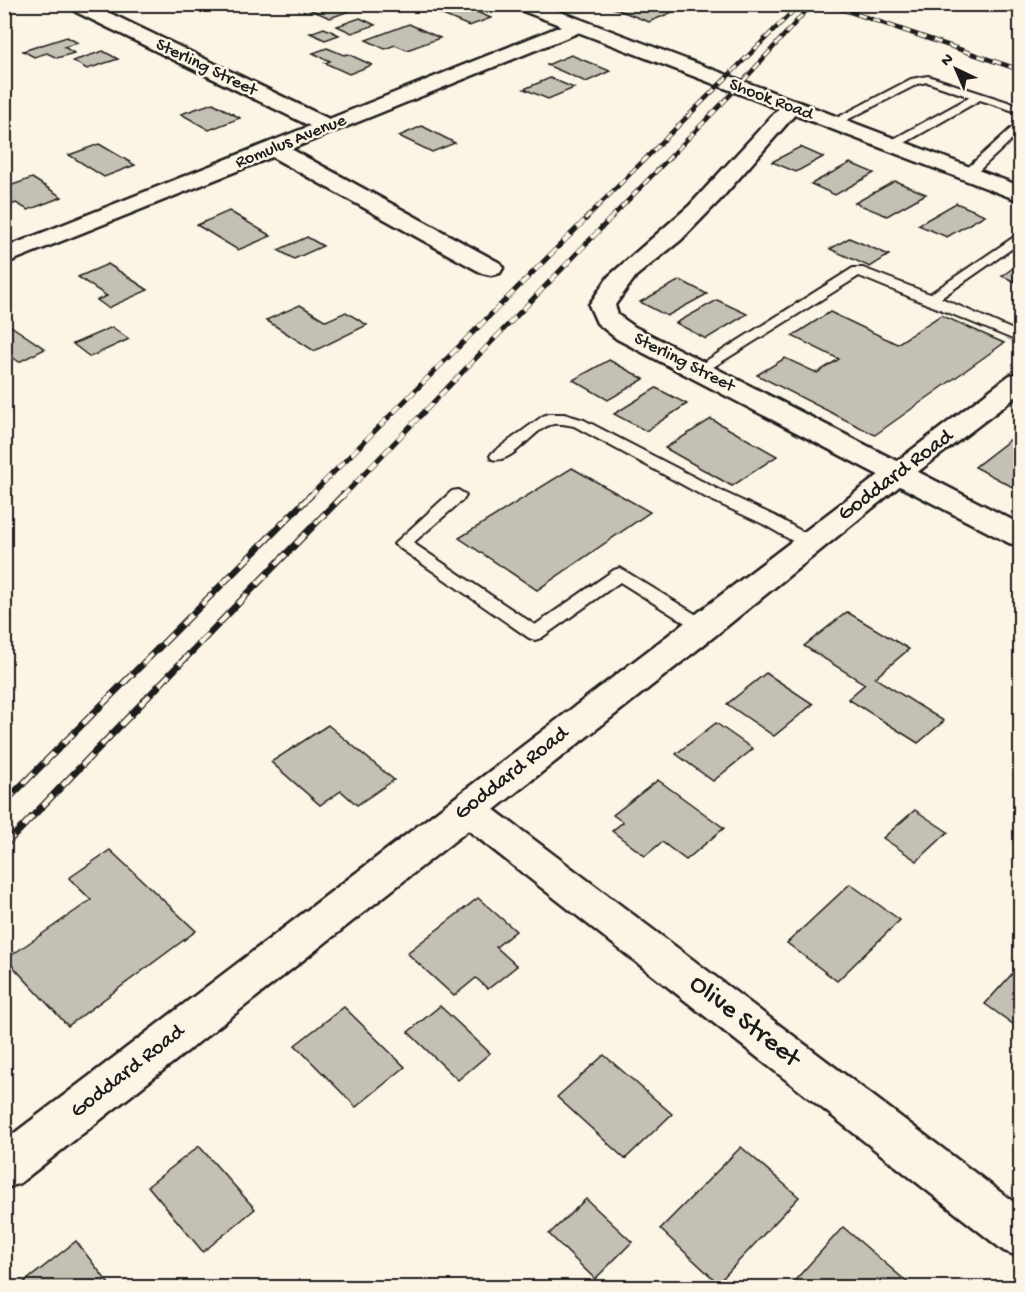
<svg xmlns="http://www.w3.org/2000/svg" width="1025" height="1292" font-family="'Gochi Hand',sans-serif">
<rect width="100%" height="100%" fill="#fcf5e5"/>
<filter id="ink" filterUnits="userSpaceOnUse"><feTurbulence type="fractalNoise" baseFrequency=".0167" numOctaves="2"/><feDisplacementMap in="SourceGraphic" scale="12" xChannelSelector="R" yChannelSelector="G"/><feConvolveMatrix kernelMatrix="1 2 1 2 8 2 1 2 1" color-interpolation-filters="sRGB"/></filter>
<g filter="url(#ink)">
<g fill="#c4c0b3" stroke="#1c1c1c" stroke-width="1.5">
<path d="M326,4H344L355,9L330,18L311,10Z"/>
<path d="M603,4H691L649,22Z"/>
<path d="M460,5L491,18L469,26L438,13Z"/>
<path d="M360,18L375,25L352,33L337,26Z"/>
<path d="M409,24L440,38L407,50L395,45L385,49L366,40Z"/>
<path d="M324,28L339,35L325,40L310,33Z"/>
<path d="M67,37L78,43L64,47L74,53L57,58L47,53L34,57L23,51Z"/>
<path d="M327,48L344,55L348,54L372,65L349,74L325,63L330,61L313,53Z"/>
<path d="M103,51L118,59L87,69L73,61Z"/>
<path d="M571,55L610,71L586,82L547,65Z"/>
<path d="M550,78L574,88L548,99L524,89Z"/>
<path d="M213,103L240,118L209,130L181,114Z"/>
<path d="M422,126L455,143L432,152L399,136Z"/>
<path d="M99,144L135,165L104,177L69,155Z"/>
<path d="M800,147L823,157L796,172L772,162Z"/>
<path d="M850,163L874,173L835,195L811,184Z"/>
<path d="M32,178L62,197L28,210L16,203L4,208V188Z"/>
<path d="M895,181L926,194L887,216L855,203Z"/>
<path d="M956,203L985,215L947,237L918,225Z"/>
<path d="M229,211L271,236L238,250L197,225Z"/>
<path d="M307,237L323,246L294,259L278,250Z"/>
<path d="M849,238L889,255L870,267L830,249Z"/>
<path d="M1020,263V284L1002,276Z"/>
<path d="M108,264L148,290L108,308L97,300L107,296L78,277Z"/>
<path d="M680,280L707,294L667,316L640,302Z"/>
<path d="M717,300L747,314L706,339L676,323Z"/>
<path d="M300,305L326,321L346,312L367,325L314,351L266,320Z"/>
<path d="M830,312L897,344L941,315L1004,343L875,435L757,375L785,358L817,373L839,359L792,336Z"/>
<path d="M8,324L45,349L19,362L8,354L4,356V326Z"/>
<path d="M112,327L129,339L90,357L73,344Z"/>
<path d="M609,360L644,379L608,400L573,380Z"/>
<path d="M656,388L687,404L646,431L614,414Z"/>
<path d="M711,419L777,456L732,486L665,448Z"/>
<path d="M1020,432V491L975,467Z"/>
<path d="M572,468L650,512L537,590L459,538Z"/>
<path d="M847,612L909,649L875,678L944,721L918,743L848,699L865,684L804,646Z"/>
<path d="M766,673L813,704L774,736L727,704Z"/>
<path d="M716,723L753,749L713,781L676,754Z"/>
<path d="M328,725L394,780L357,805L341,791L320,805L271,762Z"/>
<path d="M658,780L724,828L686,860L662,842L645,856L612,831L623,822L613,815Z"/>
<path d="M915,810L948,832L917,861L883,838Z"/>
<path d="M110,850L196,931L68,1026L6,959L91,900L69,878Z"/>
<path d="M850,884L900,920L837,981L787,943Z"/>
<path d="M478,898L516,931L496,947L517,966L488,989L476,978L454,996L407,953Z"/>
<path d="M1020,965V1029L985,1004Z"/>
<path d="M440,1006L490,1053L458,1080L408,1032Z"/>
<path d="M344,1007L405,1067L356,1107L295,1045Z"/>
<path d="M604,1055L672,1114L625,1159L557,1097Z"/>
<path d="M199,1146L255,1209L203,1252L148,1186Z"/>
<path d="M741,1147L799,1197L718,1283L660,1229Z"/>
<path d="M586,1199L632,1242L595,1279L549,1234Z"/>
<path d="M843,1227L914,1288H788Z"/>
<path d="M76,1241L112,1288H17Z"/>
</g>
<g fill="none" stroke-linecap="round" stroke-linejoin="round">
<g stroke="#1c1c1c" stroke-width="4">
<g id="service">
<path d="M1013,4H1020V9Z"/>
<path d="M928,76L1020,106V113L980,100L896,148H888V142L970,97L927,82L918,84L837,125L833,126L827,123L911,79Z"/>
<path d="M1020,123V132L972,177H964V171L1016,124Z"/>
<path d="M1020,233V243L941,298L1020,333V342L859,276L702,374L697,375L690,371L853,268H863L930,294Z"/>
<path d="M548,414H564L584,420L719,490L775,516L815,539L817,543L815,547H803L763,524L707,498L574,426C567,425 561,423 554,424C534,426 514,465 492,459L490,456L492,453L543,416Z"/>
<path d="M458,490L466,495L464,499L413,543L535,625L614,570L620,568L710,623L713,627L710,631H698L620,582L541,638L535,640L529,638L394,544L452,491Z"/>
</g>
</g>
<g stroke="#1c1c1c" stroke-width="5">
<g id="minor">
<path d="M76,4H91L329,119L571,22H585L588,26L585,30L291,149L500,263L503,268L500,273L491,275L482,273L272,157L4,264V248L310,126L76,12L74,8Z"/>
<path d="M791,101L798,103L801,107L798,111L719,201L681,240L636,276L615,305L618,315L635,327L1020,524V546L1009,543L617,339L597,323L589,305L609,276L689,206L784,103Z"/>
</g>
</g>
<g stroke="#1c1c1c" stroke-width="5">
<g id="tertiary">
<path d="M513,4H540L1020,186V201L515,8Z"/>
<path d="M467,795L480,799L1020,1207V1257L1004,1251L454,819L449,809L454,799Z"/>
</g>
</g>
<g stroke="#1c1c1c" stroke-width="5">
<path id="secondary" d="M1020,373V394L907,480L716,635L20,1183L4,1189V1141L1010,375Z"/>
</g>
<use href="#service" fill="#fcf5e5" fill-rule="evenodd"/>
<use href="#minor" fill="#fcf5e5" fill-rule="evenodd"/>
<use href="#tertiary" fill="#fcf5e5" fill-rule="evenodd"/>
<use href="#secondary" fill="#fcf5e5" fill-rule="evenodd"/>
<g stroke="#1c1c1c" stroke-width="4.5">
<g id="rail-far2">
<path d="M827,4L1020,70"/>
<path d="M585,219L800,4"/>
<path d="M610,219L738,87L812,4"/>
</g>
</g>
<g stroke="#1c1c1c" stroke-width="5">
<g id="rail-far1">
<path d="M309,497L587,218"/>
<path d="M342,497L611,218"/>
</g>
</g>
<g stroke="#1c1c1c" stroke-width="7">
<g id="rail">
<path d="M4,803L311,495"/>
<path d="M4,846L343,495"/>
</g>
</g>
<use href="#rail-far2" stroke="#fcf5e5" stroke-width="3" stroke-dasharray="8" stroke-linecap="butt"/>
<use href="#rail-far1" stroke="#fcf5e5" stroke-width="4" stroke-dasharray="10" stroke-linecap="butt"/>
<use href="#rail" stroke="#fcf5e5" stroke-width="4.5" stroke-dasharray="14" stroke-linecap="butt"/>
</g>
</g>
<g text-anchor="middle" dominant-baseline="central" stroke-width="5" stroke-linejoin="round" paint-order="stroke">
<g font-size="18" fill="#1c1c1c" stroke="#fcf5e5">
<text transform="translate(206 68) rotate(26)">Sterling Street</text>
<text transform="translate(771 100) rotate(21)">Shook Road</text>
<text transform="translate(291 142) rotate(-22)">Romulus Avenue</text>
<text transform="translate(684 363) rotate(27)">Sterling Street</text>
</g>
<g font-size="22" fill="#1c1c1c" stroke="#fcf5e5">
<text transform="translate(896 476) rotate(-37)">Goddard Road</text>
<text transform="translate(512 774) rotate(-38)">Goddard Road</text>
<text transform="translate(128 1072) rotate(-38)">Goddard Road</text>
</g>
<g font-size="27" fill="#1c1c1c" stroke="#fcf5e5">
<text transform="translate(744 1022) rotate(38)">Olive Street</text>
</g>
</g>
<rect width="1025" height="1292" fill="none" stroke="#fcf5e5" stroke-width="24"/>
<rect x="12" y="12" width="1001" height="1268" fill="none" stroke="#1c1c1c" stroke-width="2" filter="url(#ink)"/>
<g transform="translate(956 69) rotate(316)" stroke="#fcf5e5" stroke-width="4.5" paint-order="stroke">
<path d="M0-4.5L10 22L0 15L-10 22Z" fill="#1c1c1c"/>
<text y="-9" font-size="16" font-weight="bold" text-anchor="middle" fill="#1c1c1c">N</text>
</g>
</svg>
